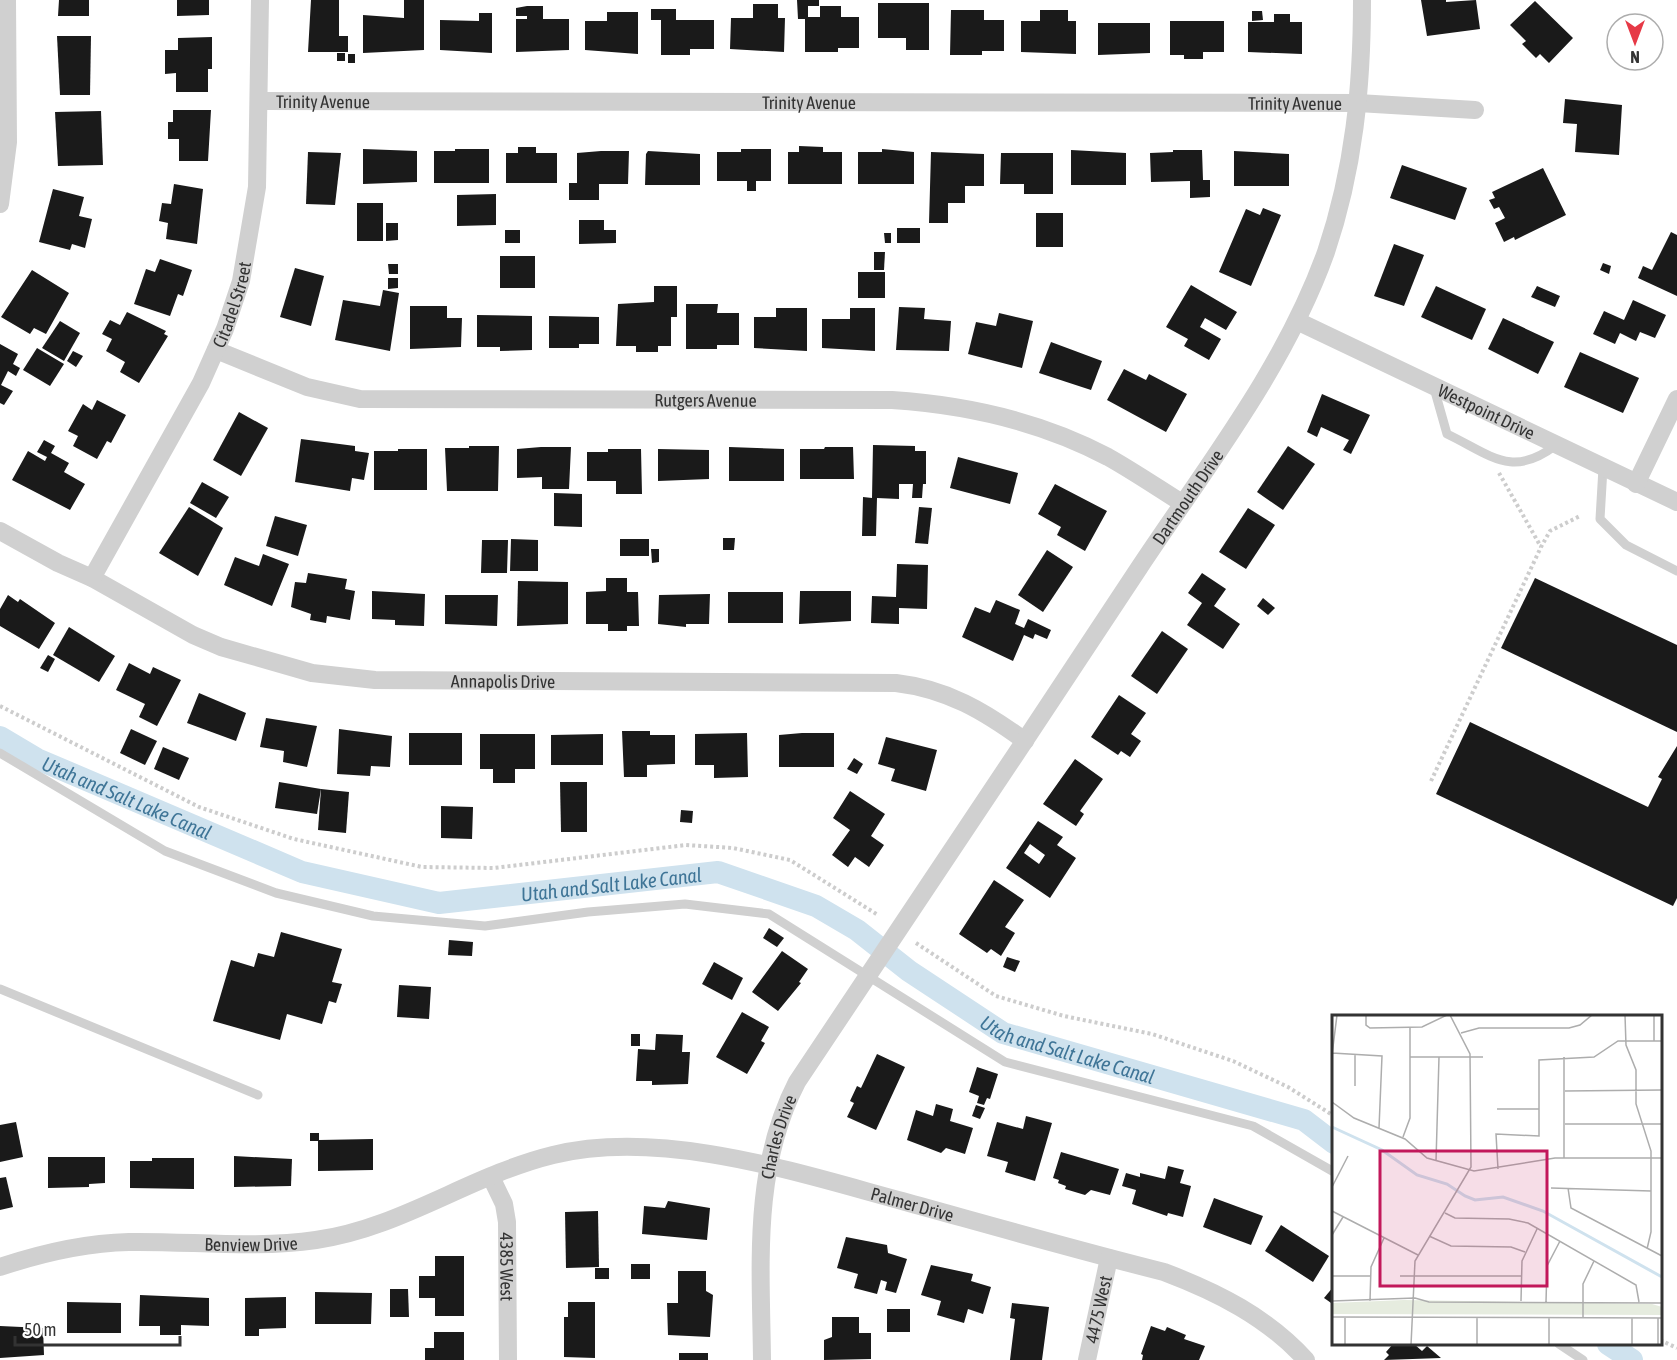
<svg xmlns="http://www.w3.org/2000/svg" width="1677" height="1360" font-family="'Asap Condensed',sans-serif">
<rect width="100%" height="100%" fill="#fff"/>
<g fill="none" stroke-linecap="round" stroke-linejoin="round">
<g stroke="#cfe2ee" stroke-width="22">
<path id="s1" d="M0,737L37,759L302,872L439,903L718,872L816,906L857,930L909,971L1003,1033L1304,1120L1334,1143"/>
<path d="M1608,1344L1632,1360"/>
</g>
</g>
<g fill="#1a1a1a" fill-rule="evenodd">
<path d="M59,0H89V16H58Z"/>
<path d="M177,0H209V15L177,16Z"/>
<path d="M311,0H339V36H348V52H308Z"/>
<path d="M404,0H424V50L363,53V15L404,18Z"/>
<path d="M797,0H819V6H808V17H820V6H841V17H859V48H838V52H805V19H798Z"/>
<path d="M1421,0H1446V2L1476,0L1480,29L1427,36Z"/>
<path d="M1535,1L1573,38L1549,63L1540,54L1536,58L1522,44L1526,41L1510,25Z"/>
<path d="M878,3H929V50H906V38H878Z"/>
<path d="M753,4H778V18H785L784,52L730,49L731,18H753Z"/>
<path d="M527,6H543V19H569V50L516,52V19H527V16H516V8Z"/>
<path d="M651,9H676V20H714V49H690V55H661V20H651Z"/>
<path d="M951,10H984V20H1004V51H982V55H950Z"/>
<path d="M1040,10H1068V21H1076V54L1021,52V21H1040Z"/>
<path d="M1252,11H1262L1263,20L1252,21Z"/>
<path d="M607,12H638V54L585,50V21H607Z"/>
<path d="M479,13H492V53L440,50V20L479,21Z"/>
<path d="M1274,14H1290V22H1302V54L1248,52V22H1274Z"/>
<path d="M1170,21H1224V52H1203V59H1184V55H1170Z"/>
<path d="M1098,23H1150V53L1098,55Z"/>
<path d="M57,36H91L90,95H60Z"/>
<path d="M212,37V69H208V92H176V73L165,74V50H178V38Z"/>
<rect x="337" y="53" width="8" height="8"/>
<rect x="348" y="54" width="7" height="9"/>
<path d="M1565,99L1622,105L1619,155L1575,152L1577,124L1563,123Z"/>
<path d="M173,110H211L208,161H179V139H168V122H173Z"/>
<path d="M101,111L103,165L58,166L55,112Z"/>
<path d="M799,146L823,147V152H842V184H788V152H799Z"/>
<path d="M518,147H536V153H557V183H506V153H518Z"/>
<path d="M363,149L417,151V182L363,184Z"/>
<path d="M455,149H489V183H434V151H455Z"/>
<path d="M741,149H771V181H756V191H747V181H717V152H741Z"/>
<path d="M882,149L914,152V184H858V152H882Z"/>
<path d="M1071,150L1126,153V185H1071Z"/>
<path d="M1173,150H1202L1203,180H1210V197L1190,198V181L1151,182L1150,153L1173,152Z"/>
<path d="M601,151H629L628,184H599V200H569V183H577V153Z"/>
<path d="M648,151L700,154V185H645L646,154Z"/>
<path d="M1234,151L1289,154V186H1234Z"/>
<path d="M308,152L341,153L335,205L306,204Z"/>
<path d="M931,152L984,154V186H965V203H948V223H929Z"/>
<path d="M1001,153H1053V194H1024V184H1000Z"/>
<path d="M1402,165L1467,188L1455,220L1390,198Z"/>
<path d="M1543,168L1566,215L1515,240L1514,237L1504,242L1495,223L1505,218L1499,207L1494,209L1489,200L1495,198L1492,192Z"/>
<path d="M174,184L203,189L197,244L166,239L168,223L159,221L162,203L171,204Z"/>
<path d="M53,189L84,197L79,216L92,219L85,248L72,244L70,250L39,242Z"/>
<path d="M496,194V225L457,226V195Z"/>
<rect x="357" y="203" width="26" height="38"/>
<path d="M1263,208L1281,215L1251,286L1219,272L1246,209L1260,215Z"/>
<rect x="1036" y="213" width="27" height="34"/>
<path d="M579,220H604V230H616V243L579,244Z"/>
<path d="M386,223H398V240L386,241Z"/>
<rect x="897" y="228" width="23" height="15"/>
<rect x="505" y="230" width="15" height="13"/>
<path d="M1671,232L1677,235V296L1638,278L1643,266L1652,270Z"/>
<path d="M884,233H891V243H885Z"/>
<path d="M1394,244L1424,255L1404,306L1374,296Z"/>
<path d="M874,252H885L884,270H874Z"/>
<rect x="500" y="256" width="35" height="32"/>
<path d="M160,259L192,270L183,296L178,294L170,316L134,304L146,269L155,272Z"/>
<path d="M1603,263L1611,266L1609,274L1600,270Z"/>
<path d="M388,264H398V274H389Z"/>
<path d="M295,268L324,276L311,326L280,317Z"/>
<path d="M32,270L69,293L46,334L34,328L30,334L1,317Z"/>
<rect x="858" y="272" width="27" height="26"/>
<path d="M388,278H398V288L388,289Z"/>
<path d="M1191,285L1237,312L1226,330L1205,318L1200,327L1221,339L1209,360L1184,346L1188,339L1166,327Z"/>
<path d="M654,286H677V317H671V346H658V352H636V346H616L618,304L654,302Z"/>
<path d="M1436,286L1486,309L1472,340L1421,317Z"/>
<path d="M1537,286L1560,296L1555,307L1531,297Z"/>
<path d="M383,290L399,293L390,351L335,340L343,300L380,306Z"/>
<path d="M1633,300L1666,315L1655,338L1640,332L1636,341L1620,333L1615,344L1593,334L1604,311L1624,320Z"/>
<path d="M686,304H718L717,313H739V345H717V349H686Z"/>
<path d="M410,306H447V318H462L461,347L410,349Z"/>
<path d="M899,307L925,308L924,319L951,321L949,351L896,350Z"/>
<path d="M776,308H807V351L754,348V317H776Z"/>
<path d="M850,308H875V351L822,348V319H850Z"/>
<path d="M127,312L166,331L164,334L168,336L139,383L120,372L125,362L106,351L112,339L102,334L110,320L120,325Z"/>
<path d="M999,313L1033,321L1022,368L968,354L976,322L996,326Z"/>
<path d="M477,315L532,316V350L500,351V347H477Z"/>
<path d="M549,316L599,317V344H579V348H549Z"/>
<path d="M1503,318L1554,342L1538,374L1488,349Z"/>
<path d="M60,321L80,333L64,361L42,348Z"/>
<path d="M1051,342L1102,361L1091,390L1039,373Z"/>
<path d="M0,344L18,354L13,364L20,368L16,376L8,371L1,385L13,391L4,405L0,403Z"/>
<path d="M37,348L64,364L50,386L23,370Z"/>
<path d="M73,351L83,356L76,367L67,361Z"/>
<path d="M1580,352L1639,378L1623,413L1564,387Z"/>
<path d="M1124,369L1146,380L1149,374L1187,394L1166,432L1107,400Z"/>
<path d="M1322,394L1370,415L1351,454L1343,450L1349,440L1321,427L1317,437L1307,432Z"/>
<path d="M97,400L126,415L111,443L107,441L97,459L73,446L78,436L68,431L83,404L92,410Z"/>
<path d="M239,412L268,428L241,476L213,460Z"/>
<path d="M301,439L355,446V451L369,453L364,480L352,478L350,491L295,482Z"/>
<path d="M44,440L55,446L51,453L69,463L64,472L85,484L70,510L12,480L28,451L45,461L47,457L37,452Z"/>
<path d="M873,445L915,446V451H926V484H923L922,498H912L913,484H899V499L877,498L876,536H862L863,497L872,498Z"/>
<path d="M469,446H499L498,491H447L445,448H469Z"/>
<path d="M1288,446L1315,464L1283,510L1257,492Z"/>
<path d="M541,447H571L569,489H542V477L517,478V449Z"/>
<path d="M729,447L784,449V481H729Z"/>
<path d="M825,447H853L854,479H800V449H824Z"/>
<path d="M398,449H427V490H374V451H398Z"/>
<path d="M608,449H641L642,494H616V481H587V452H608Z"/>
<path d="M658,449L709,450V479L658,481Z"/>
<path d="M958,457L1018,473L1010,504L950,488Z"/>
<path d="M202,482L229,497L216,518L190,503Z"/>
<path d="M1055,484L1107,511L1085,551L1057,535L1061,527L1038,514Z"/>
<path d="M554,493L582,494V527L554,526Z"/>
<path d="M189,507L223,528L198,576L159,553Z"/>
<path d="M919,507L932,508L928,544L915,543Z"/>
<path d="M1248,508L1275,525L1246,569L1219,552Z"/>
<path d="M275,516L307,525L298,556L266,546Z"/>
<path d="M723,538H735L734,550H723Z"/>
<path d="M511,539L538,540V571H510Z"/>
<rect x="620" y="539" width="29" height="17"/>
<path d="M482,540H508L507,573H481Z"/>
<path d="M651,549H659V562L652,563Z"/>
<path d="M1047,550L1073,567L1043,612L1018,595Z"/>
<path d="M263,554L289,564L272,606L224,585L235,557L259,566Z"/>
<path d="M897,564L928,565L927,609L899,608V624L871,623L872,596L896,597Z"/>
<path d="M308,573L347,579L345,589L355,591L350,620L327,616L326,623L310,620L311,614L291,607L295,582L306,583Z"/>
<path d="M1202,573L1226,589L1214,606L1240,624L1223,649L1187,625L1202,603L1188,593Z"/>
<path d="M606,578H627V592H638L639,626H627V631H608V624H586V592L606,591Z"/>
<path d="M1535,578L1677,645V732L1501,648Z"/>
<path d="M518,581L568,582V624L517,626Z"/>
<path d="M372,591L425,594L424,626L395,625V620L372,619Z"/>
<path d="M800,591H851V621L799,624Z"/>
<rect x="728" y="592" width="55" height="31"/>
<path d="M710,594L709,624H686V627L658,624L659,595Z"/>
<path d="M8,595L18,602L20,599L55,623L39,649L0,626V609Z"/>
<path d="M445,595H498L497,626L445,624Z"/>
<path d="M1263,598L1275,608L1268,615L1257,606Z"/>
<path d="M996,600L1020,610L1015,624L1024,628L1028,619L1051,630L1047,639L1035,634L1033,639L1024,635L1013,661L962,637L975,607L990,613Z"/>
<path d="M69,627L115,656L99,682L53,655Z"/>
<path d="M1162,631L1188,649L1157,694L1131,676Z"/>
<path d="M48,655L55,659L48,672L40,668Z"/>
<path d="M129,663L150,674L153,667L181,680L157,726L139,717L145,704L116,690Z"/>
<path d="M199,693L246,713L236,741L187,723Z"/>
<path d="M1119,695L1146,713L1131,734L1141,741L1130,757L1121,751L1118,755L1091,737Z"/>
<path d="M266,718L317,726L307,767L283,762L284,751L260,747Z"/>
<path d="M1470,722L1648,807L1662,779L1658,777L1677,746V898L1673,906L1436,794Z"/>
<path d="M131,729L157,741L145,765L120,753Z"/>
<path d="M339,729L392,736L390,767L371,766L370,776L337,774Z"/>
<path d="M622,731H650V735H675V764L647,765V777H624Z"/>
<rect x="409" y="733" width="53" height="32"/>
<path d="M747,733L748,777L714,778V765H695V734Z"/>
<path d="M802,733H834V767H779V735Z"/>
<path d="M480,734H535V769H515V783H493V769H480Z"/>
<path d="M603,734V765H551V735Z"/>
<path d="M886,737L937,750L926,791L891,781L895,769L878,764Z"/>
<path d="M163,747L189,758L179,780L154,769Z"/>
<path d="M854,758L863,764L857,774L847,769Z"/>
<path d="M1075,759L1103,779L1080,811L1084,814L1076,826L1043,804Z"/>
<path d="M279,782L321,789L317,814L275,808Z"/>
<path d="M560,782H587V832H561Z"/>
<path d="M321,789L349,792L346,833L318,830Z"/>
<path d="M850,791L885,814L871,836L884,845L869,867L855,857L848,867L832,855L850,830L833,818Z"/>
<path d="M441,806L473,807L472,839L441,838Z"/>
<path d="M681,810L693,811L692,823L680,822Z"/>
<path d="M1038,821L1063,837L1057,845L1076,858L1050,898L1006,868ZM1030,844L1045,855L1039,864L1024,853Z"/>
<path d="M994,880L1024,900L1005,927L1015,933L1001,956L991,949L987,953L959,934Z"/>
<path d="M769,928L784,938L777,947L763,938Z"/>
<path d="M281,932L342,949L332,982L342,984L336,1003L329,1001L322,1024L287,1014L280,1040L213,1021L231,960L254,967L258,953L274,957Z"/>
<path d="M449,940L473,942L472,956L448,955Z"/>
<path d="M782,951L808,969L799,982L801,983L778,1011L752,992Z"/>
<path d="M1007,957L1020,961L1015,972L1003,967Z"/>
<path d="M714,962L743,978L732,1000L702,984Z"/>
<path d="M399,985L431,987L429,1019L397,1017Z"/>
<path d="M742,1012L769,1027L761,1041L765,1043L747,1074L716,1057Z"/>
<rect x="631" y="1034" width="9" height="12"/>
<path d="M656,1034L683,1035L682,1052H690L688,1084L652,1085V1081H636L638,1049L655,1050Z"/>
<path d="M877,1054L905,1067L876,1130L847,1117L854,1103L850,1101L857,1086L861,1088Z"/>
<path d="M977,1067L998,1074L990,1099L987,1098L984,1105L977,1103L979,1096L969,1092Z"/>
<path d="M936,1104L953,1109L950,1121L973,1128L965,1154L946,1148L941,1153L907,1140L916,1110L933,1116Z"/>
<path d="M976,1105L985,1108L980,1119L972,1116Z"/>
<path d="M1026,1116L1052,1123L1035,1181L1005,1172L1008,1162L987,1156L997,1122L1023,1129Z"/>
<path d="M16,1122L23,1157L0,1162V1125Z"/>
<path d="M310,1133H319V1140L373,1139V1170L318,1171V1141H310Z"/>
<path d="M1061,1152L1119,1169L1110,1195L1091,1190L1085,1195L1065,1189L1066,1186L1058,1183L1059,1180L1053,1178Z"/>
<path d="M234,1156L292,1159L291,1186L234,1187Z"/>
<path d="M48,1157H105V1183L89,1184V1187L48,1188Z"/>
<path d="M152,1158H194V1189L130,1188V1161H152Z"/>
<path d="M1168,1166L1184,1170L1180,1183L1191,1186L1183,1217L1168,1213L1167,1216L1132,1204L1136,1190L1122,1186L1126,1173L1140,1177V1173L1165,1179Z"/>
<path d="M6,1177L13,1207L0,1210V1178Z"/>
<path d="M1214,1198L1263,1216L1251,1245L1203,1227Z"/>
<path d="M668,1201L710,1208L707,1240L642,1234L644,1206L665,1208Z"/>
<path d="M598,1211L599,1267L566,1268L565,1212Z"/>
<path d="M1281,1225L1329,1256L1313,1282L1265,1251Z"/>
<path d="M846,1237L887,1245L888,1253L907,1259L896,1293L885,1290L887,1282L881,1280L877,1294L854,1288L858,1274L837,1268Z"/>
<path d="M435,1256H464V1316H435V1298H419V1276H435Z"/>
<rect x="631" y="1264" width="19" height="15"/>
<path d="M931,1265L973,1274L971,1281L991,1287L983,1314L968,1309L964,1323L937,1315L941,1301L921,1295Z"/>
<rect x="595" y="1268" width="14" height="11"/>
<path d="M678,1271H706V1291L713,1295L710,1337L668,1335L667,1303H678Z"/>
<path d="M1334,1286V1305L1324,1298Z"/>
<path d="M390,1289H408L409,1317H390Z"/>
<path d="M315,1292L372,1293L371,1324H315Z"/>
<path d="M140,1295L209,1298V1326L181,1325V1335H160V1326H139Z"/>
<path d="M286,1297V1328L259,1329V1336H245V1298Z"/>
<path d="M67,1302L121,1303V1333H67Z"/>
<path d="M568,1302H595V1358L564,1357V1317H568Z"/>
<path d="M1012,1303L1049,1307L1042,1360H1010L1015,1319L1010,1318Z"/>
<rect x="887" y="1309" width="23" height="23"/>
<path d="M832,1317H859V1333H871V1359L824,1360V1340L832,1337Z"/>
<path d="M0,1326L43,1328L44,1355L0,1358Z"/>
<path d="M1151,1326L1165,1331L1167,1327L1186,1335L1184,1339L1205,1346L1199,1360H1142L1143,1355L1141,1354Z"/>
<path d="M434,1332H464V1360H425V1348H434Z"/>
<path d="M1393,1344L1396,1346L1399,1344H1414L1422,1351L1427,1346L1441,1358L1384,1360L1389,1355L1386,1352Z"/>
<rect x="679" y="1353" width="29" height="7"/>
</g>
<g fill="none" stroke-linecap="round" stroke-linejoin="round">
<g stroke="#cdcdcd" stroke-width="4" stroke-dasharray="3 3" stroke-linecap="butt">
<path d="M1499,473L1541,547"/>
<path d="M0,706L199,807L294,839L422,867L494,868L686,845L733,848L790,860L878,915"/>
<path d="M1431,781L1541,547L1550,531L1580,516"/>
<path d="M916,943L996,996L1064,1016L1152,1034L1233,1061L1288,1087L1334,1116"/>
<path d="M1660,1340L1677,1348"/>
</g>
<g stroke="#d0d0d0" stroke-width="9">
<path d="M1434,388L1447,434C1491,455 1512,479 1556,445"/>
<path d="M1603,468L1600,519L1626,545L1677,571"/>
<path d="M0,753L165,851L276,893L373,916L485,926L588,912L685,904L769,914L1005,1062L1253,1126L1334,1172"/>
<path d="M0,989L258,1095"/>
<path d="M1559,1344L1583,1360"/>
</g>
<g stroke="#d0d0d0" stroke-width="18">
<path id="s2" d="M260,101L1358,103L1475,110"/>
<path d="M0,204L8,142L7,0"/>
<path id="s3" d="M1297,321L1677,502"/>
<path id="s4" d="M216,350L307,387L360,399L892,400C968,405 1040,421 1108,457C1133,471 1158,488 1182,503"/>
<path d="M1636,484L1677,399"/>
<path id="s5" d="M0,531L58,563L92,578L193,635L221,647L312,673L375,680L896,683C947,689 984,711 1025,741"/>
<path id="s6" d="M92,578L201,383L225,329L241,281L257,187L260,0"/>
<path id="s7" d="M491,1177L504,1204L507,1222L508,1360"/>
<path id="s8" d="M0,1267C42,1253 85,1243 129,1242C191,1241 255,1249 316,1240C401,1228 471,1175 553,1155C662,1128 798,1173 902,1201C989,1225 1076,1250 1164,1272C1217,1292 1267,1317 1306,1360"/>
<path id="s9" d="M762,1360C761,1266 752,1169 797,1082C911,911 1026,740 1139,568C1206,467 1285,367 1326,252C1354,169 1362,87 1362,0"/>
<path id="s10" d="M1087,1360L1109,1258"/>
</g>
</g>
<g text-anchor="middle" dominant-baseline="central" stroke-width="6" stroke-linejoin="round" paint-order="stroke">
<g font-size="18" fill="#333" stroke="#fff">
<text stroke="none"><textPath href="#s2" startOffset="63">Trinity Avenue</textPath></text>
<text stroke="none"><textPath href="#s2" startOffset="549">Trinity Avenue</textPath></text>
<text stroke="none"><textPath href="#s2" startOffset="1035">Trinity Avenue</textPath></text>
<text stroke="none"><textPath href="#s6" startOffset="308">Citadel Street</textPath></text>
<text stroke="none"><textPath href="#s4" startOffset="498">Rutgers Avenue</textPath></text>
<text stroke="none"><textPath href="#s3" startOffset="210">Westpoint Drive</textPath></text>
<text stroke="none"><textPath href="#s9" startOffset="987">Dartmouth Drive</textPath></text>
<text stroke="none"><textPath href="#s5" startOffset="536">Annapolis Drive</textPath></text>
<text stroke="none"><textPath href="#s9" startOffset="225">Charles Drive</textPath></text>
<text stroke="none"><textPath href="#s8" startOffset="938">Palmer Drive</textPath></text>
<text stroke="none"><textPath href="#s8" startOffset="254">Benview Drive</textPath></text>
<text stroke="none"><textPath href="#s7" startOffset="93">4385 West</textPath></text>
<text stroke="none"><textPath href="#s10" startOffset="52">4475 West</textPath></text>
</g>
<g font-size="20" font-style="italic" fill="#3f7597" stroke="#fff">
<text stroke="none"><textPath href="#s1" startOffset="141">Utah and Salt Lake Canal</textPath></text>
<text stroke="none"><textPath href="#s1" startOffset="645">Utah and Salt Lake Canal</textPath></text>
<text stroke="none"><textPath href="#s1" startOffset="1149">Utah and Salt Lake Canal</textPath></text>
</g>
</g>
<g transform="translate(1332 1015)">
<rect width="330" height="330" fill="#fff"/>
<path d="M72,285L320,289L330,292V300L0,299V288Z" fill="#e6ecdf"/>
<path fill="none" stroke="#cfe2ee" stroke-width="3" d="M0,112L50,135L85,160L115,169L133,181L143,185L171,182L211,196L330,262"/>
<path fill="none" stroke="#adadad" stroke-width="1.5" d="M34,0V10L38,13L90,12L115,0M293,0L294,30L304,55V89L319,136V217L315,234M322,0V26M129,18L147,13H237L248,10L260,0M0,38L50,41L47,113M0,40L5,0M78,42H151M23,71V40M233,76L330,75M0,87L22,103L73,124L95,143L142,156L223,143H330M165,94H207M233,109H330M71,122L78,103V13M232,143V42M104,146L107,42M166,154L164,119L207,121V45L262,42L286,26H330M0,172L16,141M219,173L319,176M236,173L239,193L330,241M0,196L86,240M113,198L123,203L177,204L196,208L304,270L307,287M0,220L11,202M97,221L119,231L179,232L193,237M0,261H38M68,261H189M0,286L83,283L97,287L330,288M38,286L39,252L52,223M189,286L190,246L205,214M214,287L215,251L228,226M0,302L330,303M251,303V269L262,246M300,303V330M326,303V330M13,330V302M79,330L83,246L139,152L138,39L118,0M145,330V303M217,330V303"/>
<path fill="#c2185b" fill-opacity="0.15" stroke="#c2185b" stroke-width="3" d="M48,136H215V271H48Z"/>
<rect width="330" height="330" fill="none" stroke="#333" stroke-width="3"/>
</g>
<g transform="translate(1635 42) rotate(180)"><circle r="28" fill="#ffffff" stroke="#adadad" stroke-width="1.5"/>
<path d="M0-4.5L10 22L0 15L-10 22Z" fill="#e63946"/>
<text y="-9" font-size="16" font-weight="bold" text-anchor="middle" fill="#333333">N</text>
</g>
<path d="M15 1336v9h165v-9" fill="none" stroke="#333333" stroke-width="3"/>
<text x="24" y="1336" font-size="18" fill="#333333" stroke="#ffffff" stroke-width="4.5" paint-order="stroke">50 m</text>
</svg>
